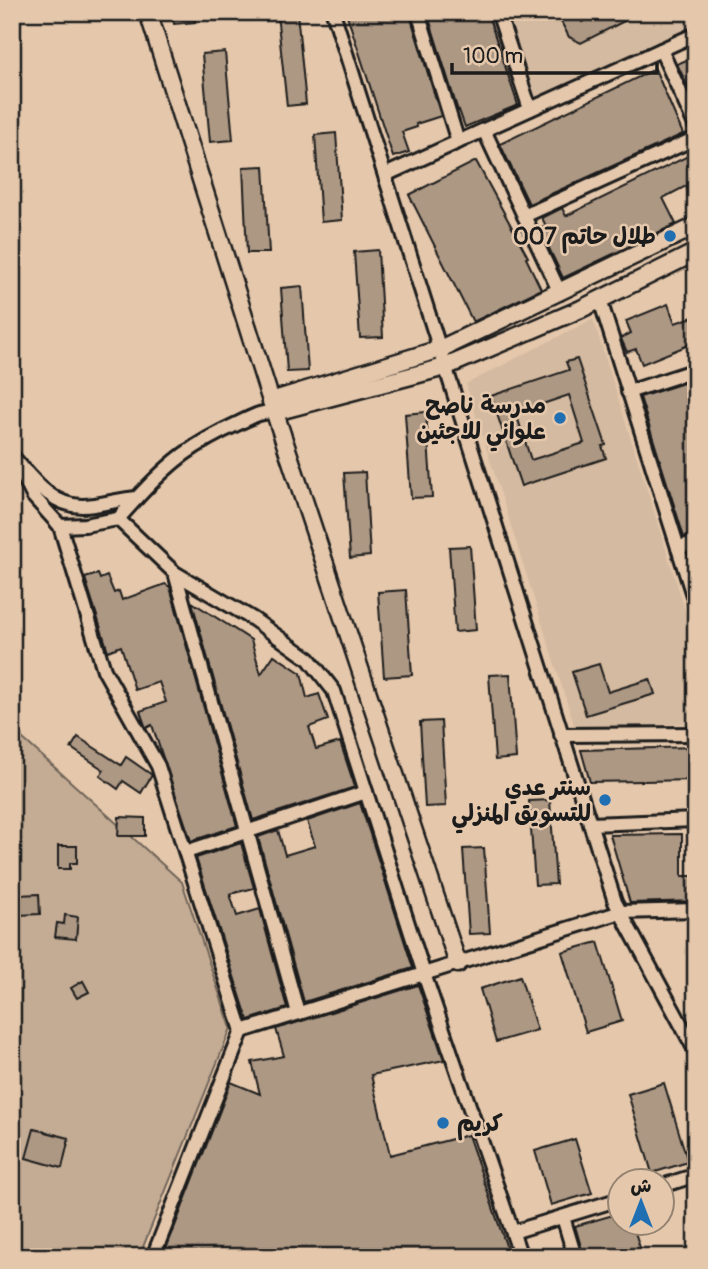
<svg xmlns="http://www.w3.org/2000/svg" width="708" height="1269" font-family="Pangolin,'Playpen Sans Arabic',sans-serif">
<rect width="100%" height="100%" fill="#e5c8ac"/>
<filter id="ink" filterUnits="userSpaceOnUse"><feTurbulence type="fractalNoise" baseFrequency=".0143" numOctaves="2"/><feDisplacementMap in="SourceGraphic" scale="14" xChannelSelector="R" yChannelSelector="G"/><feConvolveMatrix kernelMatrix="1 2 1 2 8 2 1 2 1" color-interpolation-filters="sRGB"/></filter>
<g filter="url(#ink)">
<g fill="#d4baa0">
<path d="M507,12H696V25L535,99Z"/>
<path d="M593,319L696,644V723L575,728L466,384Z"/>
</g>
<path fill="#c4ac94" stroke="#706458" stroke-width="2" d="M12,729L182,882L231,1028L139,1257H12Z"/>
<g fill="#ad9884" stroke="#1c1c1c" stroke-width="2" fill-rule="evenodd">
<path d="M172,12H193L195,22L174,24Z"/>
<path d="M297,12L306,104L287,106L277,14Z"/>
<path d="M346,12H409L441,116L416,124L417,127L402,132L409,152L393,157Z"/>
<path d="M427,12H487L518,105L465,127L459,110L458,111Z"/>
<path d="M556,12H576L582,22L603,12H642L581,43L569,37Z"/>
<path d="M225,52L233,140L210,142L202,54Z"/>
<path d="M696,56V104L677,64Z"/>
<path d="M655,69L683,134L529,204L500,144Z"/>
<path d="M336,133L342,220L321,222L315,135Z"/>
<path d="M696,152V206L686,186L663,198L676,224L563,278L540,229L546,226L542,218L562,208L566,216Z"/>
<path d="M476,161L528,257L526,258L541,289L473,322L409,195Z"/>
<path d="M264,166L269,253H247L243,167Z"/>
<path d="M378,250L383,337L360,338L354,252Z"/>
<path d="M302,286L308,371L287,372L281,288Z"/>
<path d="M668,304L675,323L696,316V342L642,364L636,349L627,352L622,341L621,338L631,333L626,321Z"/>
<path d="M577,359L606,445L602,446L606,458L521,486L491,396L569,370L566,362ZM569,395L584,443L531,460L516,413Z"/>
<path d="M696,379V533L684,537L640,397Z"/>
<path d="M426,412L432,497L411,498L405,414Z"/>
<path d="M365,472L370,556L350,558L344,473Z"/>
<path d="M470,546L476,630L455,632L449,547Z"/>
<path d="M98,574L100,579L107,576L114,593L119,591L122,600L165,584L170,587L237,826L191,841L152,725L146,728L140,711L166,702L159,682L135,690L121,646L108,651L85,578Z"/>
<path d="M406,590L412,675L384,677L378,592Z"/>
<path d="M192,602L251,640L261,674L274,655L301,673L307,698L319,694L328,720L309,727L316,749L340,742L355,787L253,820Z"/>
<path d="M599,664L608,692L650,679L655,694L586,715L572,672Z"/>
<path d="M510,674L516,758L495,760L489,675Z"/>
<path d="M441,721L446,806L425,807L420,722Z"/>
<path d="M78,737L121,765L126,757L152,775L141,793L123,781L118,789L100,776L104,770L71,748Z"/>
<path d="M696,747V780L590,782L581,750Z"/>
<path d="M550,800L556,884L535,885L529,801Z"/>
<path d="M360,803L413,968L304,1002L258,837L278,830L285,855L315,846L307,821Z"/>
<path d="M119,817L145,818V836H118Z"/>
<path d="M682,834V876H696V901L630,903L610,835Z"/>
<path d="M241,843L254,888L230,894L237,916L260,909L287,1008L248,1020L196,858Z"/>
<path d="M58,846H77V863H70V869H58Z"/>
<path d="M484,848L490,933L469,934L463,849Z"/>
<path d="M39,894L40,914L18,915L17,895Z"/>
<path d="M65,915L78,917L76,939L55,937L57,923L64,924Z"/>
<path d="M598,942L622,1021L586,1032L562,952Z"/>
<path d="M520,976L537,1030L496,1042L480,989Z"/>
<path d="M83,981L89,992L77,998L71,988Z"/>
<path d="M418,985L444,1060L371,1075L390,1155L468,1135L510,1257H163L231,1082L260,1094L252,1062L284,1056L276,1029Z"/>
<path d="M664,1083L688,1162L652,1173L628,1094Z"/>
<path d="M34,1129L69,1138L62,1168L26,1158Z"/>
<path d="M575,1139L592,1193L551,1205L535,1151Z"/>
<path d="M620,1213V1223H632L643,1257H584L575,1226Z"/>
</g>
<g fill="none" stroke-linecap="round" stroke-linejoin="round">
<g stroke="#1c1c1c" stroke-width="18">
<g id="street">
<path d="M333,12L615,902L696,1052"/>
<path d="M418,12L458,142"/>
<path d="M498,12L530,109"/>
<path d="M661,50L696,127"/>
<path d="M484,130L560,293"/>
<path d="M385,175L696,34"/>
<path d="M524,216L696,138"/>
<path d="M600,300L696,605"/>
<path d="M628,392L696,370"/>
<path d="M12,455L13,457L33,496L60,526L85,525L118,519L137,498C119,499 100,506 82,506C51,506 32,478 13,457"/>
<path d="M137,498C171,461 193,444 239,423C252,417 261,411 275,412"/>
<path d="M118,519L175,573L253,619L309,659L334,691L424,974L521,1257"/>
<path d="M60,526L104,670L158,766L242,1031L153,1257"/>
<path d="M678,548L696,542"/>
<path d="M175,573L298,1013"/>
<path d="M561,735L696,734"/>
<path d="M590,824L696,820"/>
<path d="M186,852L366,792"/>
<path d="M242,1031L621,912L696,910"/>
<path d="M662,1186L696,1175"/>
<path d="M563,1217L575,1257"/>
<path d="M513,1232L620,1199"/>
</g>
</g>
<g stroke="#1c1c1c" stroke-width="21">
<g id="secondary">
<path d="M148,12L271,401L458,964"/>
<path d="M271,401L440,349L696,226"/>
<path d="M275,412L445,367L581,309L696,252"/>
</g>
</g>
<use href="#street" stroke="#e5c8ac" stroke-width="12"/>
<use href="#secondary" stroke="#e5c8ac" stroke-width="16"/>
</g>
</g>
<g fill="#1f6fb2" stroke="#e5c8ac" stroke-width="2.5">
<circle cx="670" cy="236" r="7"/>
<circle cx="560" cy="418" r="7"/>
<circle cx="605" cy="800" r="7"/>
<circle cx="443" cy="1123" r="7"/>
</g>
<g text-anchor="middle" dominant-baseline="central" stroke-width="5" stroke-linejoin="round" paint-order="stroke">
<g font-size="23" font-weight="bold" fill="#1c1c1c" stroke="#e5c8ac" text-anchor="end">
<text x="656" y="236">طلال حاتم 007</text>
<text x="546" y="405">مدرسة ناصح<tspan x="546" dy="26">علواني للاجئين</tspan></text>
<text x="591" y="787">سنتر عدي<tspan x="591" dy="26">للتسويق المنزلي</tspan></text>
<text x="457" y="1123" text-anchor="start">كريم</text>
</g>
</g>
<rect width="708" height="1269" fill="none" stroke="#e5c8ac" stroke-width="42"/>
<rect x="21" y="21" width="666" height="1227" fill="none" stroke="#1c1c1c" stroke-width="2.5" filter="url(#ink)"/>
<g transform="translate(641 1202)"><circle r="33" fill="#e5c8ac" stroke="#958372" stroke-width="2"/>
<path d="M0-5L12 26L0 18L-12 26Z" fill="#1f6fb2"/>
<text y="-10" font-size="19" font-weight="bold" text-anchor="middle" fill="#1c1c1c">ش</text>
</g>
<path d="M452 63v10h205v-10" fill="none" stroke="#1c1c1c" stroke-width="3.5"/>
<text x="463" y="63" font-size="21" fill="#1c1c1c" stroke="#e5c8ac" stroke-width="5" paint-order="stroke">100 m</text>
</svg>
